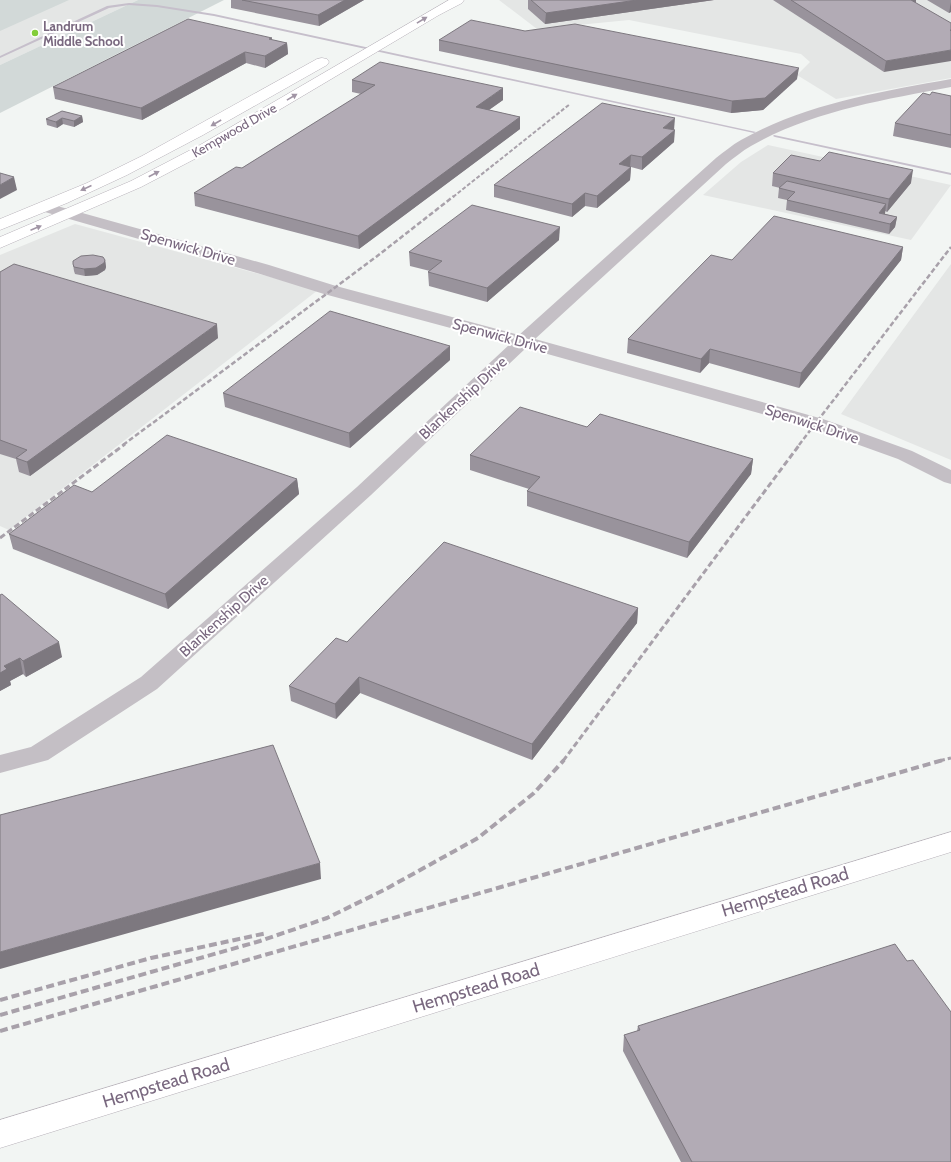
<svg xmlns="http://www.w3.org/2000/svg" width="951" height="1162" font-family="Cabin,sans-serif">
<rect width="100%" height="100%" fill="#f2f5f3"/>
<g fill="#e4e6e5">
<path d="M0,0H138L0,65Z"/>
<path d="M499,0H951V78L836,99L797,75L810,62L801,54L629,20L537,29Z"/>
<path d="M768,145L951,185L911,240L703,195L741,162Z"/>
<path d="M75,224L318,290L9,530L0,526V255Z"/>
<path d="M951,264V460L841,414Z"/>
</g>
<g fill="#d2d9d8">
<path d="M0,0H69L0,31Z"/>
<path d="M138,0H224L0,113V65Z"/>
</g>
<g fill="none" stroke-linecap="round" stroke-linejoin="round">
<g fill="#c6bfcb" fill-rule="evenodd">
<path d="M129,3L157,5L214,14L756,132L754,133L214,16L157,7L129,5L109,8L0,58V56L107,6Z"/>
<path d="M774,135L951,173V175L775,137L773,136Z"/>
</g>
<g stroke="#b8b2ba" stroke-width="1">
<g id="secondary">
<path d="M449,0H464L462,3L439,15L210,151L141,187L0,248V237L131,181L200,145Z"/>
<path d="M322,58L327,59L329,62L327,65L203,135L127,175L67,203L0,230V219L87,183L142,156L317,59Z"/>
<path d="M951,832V852L0,1148V1120Z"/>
</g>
</g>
<path fill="#c4bfc5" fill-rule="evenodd" d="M951,79V87C883,100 812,111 751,146C742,151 734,158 726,164L535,339L823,419L912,451L951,470V484L944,482L898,459L809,427L526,348L371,495L157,689L48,760L0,773V755L31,747L141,677L357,487L510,344L324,294L257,273L38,210L36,207L38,204L44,202L50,204L269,265L336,286L519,335L716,158C724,152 732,145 741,140C805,104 879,92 951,79Z"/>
<use href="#secondary" fill="#fff" fill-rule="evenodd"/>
<path stroke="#a8a1aa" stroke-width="2" stroke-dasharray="4 2" stroke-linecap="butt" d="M453,197L570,104"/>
<g stroke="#a8a1aa" stroke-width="2.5" stroke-dasharray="5 2.5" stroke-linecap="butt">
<path d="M123,445L376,257L454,196"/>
<path d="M799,445L951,247"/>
</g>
<g stroke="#a8a1aa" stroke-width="3" stroke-dasharray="6 3" stroke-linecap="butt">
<path d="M0,538L125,444"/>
<path d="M563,761L800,444"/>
<path d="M939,761L951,758"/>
</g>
<g stroke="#a8a1aa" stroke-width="4" stroke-dasharray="8 4" stroke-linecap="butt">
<path d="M0,1000L151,958L267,933"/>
<path d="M0,1015L260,941L327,918L384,890L478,838L534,793L564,760"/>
<path d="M0,1031L943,760"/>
</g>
</g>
<g fill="#99939c">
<path d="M231,0H364L319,26L231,8Z"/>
<path d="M528,0H714L545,24L528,9Z"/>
<path d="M773,0H916V3L884,72Z"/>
<path d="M927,0H951V12L949,13Z"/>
<path d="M525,31L797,79L763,110L731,113L439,51V40Z"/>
<path d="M272,38V40L287,43L288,54L265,68L246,63L142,120L55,99L53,87Z"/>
<path d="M352,80L503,100L489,110L520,117V129L359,249L195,206L194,193L242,168L361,94L352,92Z"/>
<path d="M930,95L951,96V148L893,136L895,123Z"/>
<path d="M82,116L83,122L74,127L63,124L57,128L47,125L46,119Z"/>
<path d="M674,130V142L642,170L631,167L630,180L597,208L585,206L572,217L494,197V185Z"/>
<path d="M773,173L911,183L887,212L885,211V214L897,217L895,227L889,234L786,210L787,200L778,198L779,188H780L772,186Z"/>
<path d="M559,240L487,302L429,286L428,272L430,271L410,266L409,252Z"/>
<path d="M903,247L901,260L799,388L709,363L700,373L627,353L628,339L732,260Z"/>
<path d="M105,260L106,267L105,270L97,275L85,276L75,274L74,271L73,264Z"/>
<path d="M0,272L218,338L30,476L19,472L16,459L0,454Z"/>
<path d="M450,360L350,448L225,407L223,393Z"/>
<path d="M587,427L753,459L751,474L687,558L527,506V491L529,489L470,470V455Z"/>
<path d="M297,479L299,494L168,609L13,549L9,534L92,492Z"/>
<path d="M0,595L62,657L26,677L23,674L10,681L11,685L0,691Z"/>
<path d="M638,608L637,623L532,760L360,693L336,719L291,701L289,686L347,642Z"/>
<path d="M638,1026L951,1162H681L623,1051L624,1035L637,1031Z"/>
</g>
<g fill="#7d787f">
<path d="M345,0H364L319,26L318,15Z"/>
<path d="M637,0H714L545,24L546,13Z"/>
<path d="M908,0H916L915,8Z"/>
<path d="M951,2V12L949,13Z"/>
<path d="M287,43L288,54L265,68V56Z"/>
<path d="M951,50V61L884,72L886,61Z"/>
<path d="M245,52L246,63L142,120L141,108Z"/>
<path d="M799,68L797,79L763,110L731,113L732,101Z"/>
<path d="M503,88V100L476,119V107Z"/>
<path d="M82,116L83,122L74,127V121Z"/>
<path d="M520,117V129L359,249L358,236Z"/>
<path d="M62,118L63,124L57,128L56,122Z"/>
<path d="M675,118L674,130L663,128Z"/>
<path d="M675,130L674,142L642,170V157Z"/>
<path d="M631,155L630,167L619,164Z"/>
<path d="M631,167L630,180L597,208V196Z"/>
<path d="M913,170L911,183L887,212L889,199Z"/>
<path d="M14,177L17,190L0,199V185Z"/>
<path d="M585,193V206L572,217V204Z"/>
<path d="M886,204L885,214L879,213Z"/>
<path d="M897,217L895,227L889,234L890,224Z"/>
<path d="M560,227L559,240L487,302V288Z"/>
<path d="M903,247L901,260L799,388L801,373Z"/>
<path d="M105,260L106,267L105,270L97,275L85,276L84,269Z"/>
<path d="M217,324L218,338L30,476L27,462Z"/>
<path d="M450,346V360L350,448L349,433Z"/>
<path d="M710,349L709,363L700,373L701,359Z"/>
<path d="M753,459L751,474L687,558L689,542Z"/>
<path d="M297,479L299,494L168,609L165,594Z"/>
<path d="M638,608L637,623L532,760V744Z"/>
<path d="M59,642L62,657L26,677L23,661Z"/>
<path d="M20,658L23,674L10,681L11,685L0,691V673L4,666Z"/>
<path d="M359,677L360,693L336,719L335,704Z"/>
<path d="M320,863L321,879L0,969V952Z"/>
</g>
<g fill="#b2abb5" stroke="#7d787f">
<path d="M242,0H345L318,15Z"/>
<path d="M531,0H637L546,13Z"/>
<path d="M791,0H911L951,23V30H950L951,31V50L886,61Z"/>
<path d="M188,19L272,38L269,39L287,43L265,56L245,52L141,108L53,87Z"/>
<path d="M471,20L525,31L575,24L799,68L765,98L732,101L439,40Z"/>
<path d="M380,62L503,88L476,107L520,117L358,236L194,193L236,167L242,168L375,85L352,80Z"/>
<path d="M932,92L951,96V135L895,123L923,93L930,95Z"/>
<path d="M602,103L675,118L663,128L675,130L642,157L631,155L619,164L631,167L597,196L585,193L572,204L494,185Z"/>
<path d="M62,111L82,116L74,121L62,118L56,122L46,119Z"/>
<path d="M829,152L913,170L889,199L773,173L791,155L820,161Z"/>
<path d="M0,173L14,177L0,185Z"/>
<path d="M787,181L886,204L879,213L897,217L890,224L787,200L795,192L779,188Z"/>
<path d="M472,205L560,227L487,288L428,272L442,261L409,252Z"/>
<path d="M774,216L903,247L801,373L710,349L701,359L628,339L711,255L732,260Z"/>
<path d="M93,255L103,257L105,260L104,263L96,268L84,269L74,267L73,264V261L81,256Z"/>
<path d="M14,264L217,324L27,462L16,458L27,450L0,440V272Z"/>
<path d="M330,311L450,346L349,433L223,393Z"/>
<path d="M520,407L587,427L600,414L753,459L689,542L527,491L540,477L470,455Z"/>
<path d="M167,435L297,479L165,594L9,534L74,485L92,492Z"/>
<path d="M444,542L638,608L532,744L359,677L335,704L289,686L336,638L347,642Z"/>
<path d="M2,594L59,642L23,661L20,658L4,666L7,669L0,673V595Z"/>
<path d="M273,745L320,863L0,952V815Z"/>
<path d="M895,944L907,961L913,960L951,1012V1162H692L624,1035L640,1030L638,1026Z"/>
</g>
<defs><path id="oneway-solid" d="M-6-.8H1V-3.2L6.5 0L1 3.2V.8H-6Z"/></defs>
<g fill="#a195a5">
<use href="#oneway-solid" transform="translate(422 20) rotate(-31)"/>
<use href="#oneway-solid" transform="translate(292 97) rotate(-31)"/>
<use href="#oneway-solid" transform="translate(216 123) rotate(150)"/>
<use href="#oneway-solid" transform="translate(154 174) rotate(-28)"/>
<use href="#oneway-solid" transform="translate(86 188) rotate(156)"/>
<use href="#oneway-solid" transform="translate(36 228) rotate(-23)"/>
</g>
<circle fill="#83ce39" stroke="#fff" stroke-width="1.5" cx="35" cy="33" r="4"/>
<g text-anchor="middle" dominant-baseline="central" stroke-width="4" stroke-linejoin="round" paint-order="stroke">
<g font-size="13" font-weight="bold" fill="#79687f" stroke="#fff" text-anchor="start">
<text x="43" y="26">Landrum<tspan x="43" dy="15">Middle School</tspan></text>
</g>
<g font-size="13" fill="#79687f" stroke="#fff">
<text transform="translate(234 130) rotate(-30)">Kempwood Drive</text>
</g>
<g font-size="15" fill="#79687f" stroke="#fff">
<text transform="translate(188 247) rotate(16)">Spenwick Drive</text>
<text transform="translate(500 336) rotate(15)">Spenwick Drive</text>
<text transform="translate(463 398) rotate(-43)">Blankenship Drive</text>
<text transform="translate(812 424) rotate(18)">Spenwick Drive</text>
<text transform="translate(224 616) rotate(-42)">Blankenship Drive</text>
</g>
<g font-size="18" fill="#79687f" stroke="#fff">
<text transform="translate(785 892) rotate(-17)">Hempstead Road</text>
<text transform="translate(476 988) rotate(-17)">Hempstead Road</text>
<text transform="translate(166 1083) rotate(-17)">Hempstead Road</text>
</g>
</g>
</svg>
